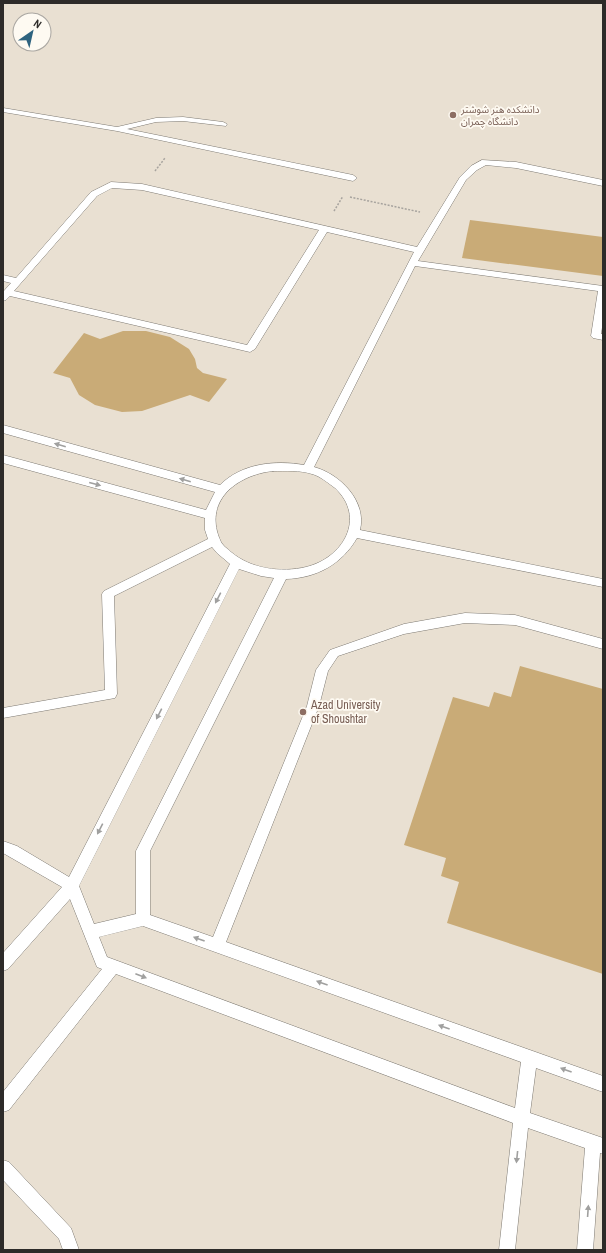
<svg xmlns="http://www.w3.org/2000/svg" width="606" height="1253" font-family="'Archivo Narrow','Noto Sans Arabic',sans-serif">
<rect width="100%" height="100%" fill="#f1ece5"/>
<path fill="#e9e0d2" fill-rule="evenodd" d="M3,3H603V1250H3ZM20,20H44V44H20Z"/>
<g fill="#c9ab77">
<path d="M470,220L603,237V276L462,258Z"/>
<path d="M123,331H146L170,337L189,349L195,359L197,368L203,373L227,379L209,402L190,395L142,411L122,412L95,405L79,395L70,378L53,373L84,333L100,339Z"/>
<path d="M520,666L603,689V974L447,923L459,882L441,876L446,858L404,845L453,697L489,707L494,692L511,697Z"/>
</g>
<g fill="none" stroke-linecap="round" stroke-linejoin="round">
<g stroke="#7e7a73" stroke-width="1">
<g id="service">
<path d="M3,108L117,127L156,118L183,117L223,122L227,124L226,126L183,121L156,122L127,129L353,175L357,178L353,181L117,131L3,112Z"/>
<path d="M482,160L516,162L603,180V186L516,168L486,165L477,170L466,180L418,261L603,286V321L601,334H603V340L593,338L591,336L598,291L415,266L314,467C340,474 367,501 360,530L603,579V587L357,538C342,564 317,578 286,579L150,851V915L213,937L307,706L316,670L330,650L404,624L465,613L515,615L603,639V649L515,625L465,623L404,634L338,656L328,671L319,706L226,942L603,1076V1092L536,1068L530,1113L603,1138V1154L600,1153L593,1250H577L585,1148L528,1128L515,1250H499L513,1123L116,974L9,1110L3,1112V1092L102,969L97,967L70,899L8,969L3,971V953L62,887L3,853V841L17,846L69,877L230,564L217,553L212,547L114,596L117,694L115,698L3,718V708L105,690L102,594L104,591L208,539L205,530V518L3,463V455L206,510L215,492L3,433V425L220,485C242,463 276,460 304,465L414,252L327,232L255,349L250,352L10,296L6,300L3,301V292L11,283L3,281V275L16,278L91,192L111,182L142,184L417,247L460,177L471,166ZM112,188L142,190L319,230L247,345L14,291L97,196ZM273,471C286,471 300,470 312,474C320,476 328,483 335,488C367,518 343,558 306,567C281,573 251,569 231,552C228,549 223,546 221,542C202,502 236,475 273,471ZM239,569L261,576L274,578L136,851V914L94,924L79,886ZM143,926L521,1062L515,1108L107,957L99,937Z"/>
<path d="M3,1160L9,1162L71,1228L79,1250H63L59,1239L3,1180Z"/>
</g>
</g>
<g stroke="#a7a39e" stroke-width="1.5" stroke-dasharray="2 1.5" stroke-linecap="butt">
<path d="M155,171L165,158"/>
<path d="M350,197L420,212"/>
<path d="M334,211L343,196"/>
</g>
<use href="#service" fill="#fff" fill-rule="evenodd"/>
</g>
<defs><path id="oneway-solid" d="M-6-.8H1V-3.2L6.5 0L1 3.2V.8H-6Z"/></defs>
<g fill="#a0a09f">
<use href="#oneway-solid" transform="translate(60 445) rotate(-164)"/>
<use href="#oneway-solid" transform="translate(185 480) rotate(-164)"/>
<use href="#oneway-solid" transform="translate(95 484) rotate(15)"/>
<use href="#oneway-solid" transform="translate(218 598) rotate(117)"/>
<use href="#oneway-solid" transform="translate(159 714) rotate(117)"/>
<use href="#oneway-solid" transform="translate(100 829) rotate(117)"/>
<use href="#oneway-solid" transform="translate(199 939) rotate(-160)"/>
<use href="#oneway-solid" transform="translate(141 976) rotate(21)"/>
<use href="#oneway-solid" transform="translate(322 983) rotate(-160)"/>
<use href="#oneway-solid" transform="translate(444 1027) rotate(-160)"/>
<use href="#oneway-solid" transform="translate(566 1070) rotate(-160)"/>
<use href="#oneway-solid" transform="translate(517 1157) rotate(96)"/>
<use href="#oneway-solid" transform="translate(588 1211) rotate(-86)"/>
</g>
<g fill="#8d6e63" stroke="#fefaf2" stroke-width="1.5">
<circle cx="453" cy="115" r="4"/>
<circle cx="303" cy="712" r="4"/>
</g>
<g text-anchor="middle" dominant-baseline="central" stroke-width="3.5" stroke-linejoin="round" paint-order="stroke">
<g font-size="10" fill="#785e54" stroke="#fefaf2" text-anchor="start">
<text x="461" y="109">دانشکده هنر شوشتر<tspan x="461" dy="12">دانشگاه چمران</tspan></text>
</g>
<g font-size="12" fill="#785e54" stroke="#fefaf2" text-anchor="start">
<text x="311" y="705">Azad University<tspan x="311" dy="14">of Shoushtar</tspan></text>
</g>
</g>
<rect width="606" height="1253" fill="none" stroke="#2d2b29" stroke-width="8"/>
<g transform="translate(32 32) rotate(34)"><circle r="19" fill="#fefaf2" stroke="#aaa7a2"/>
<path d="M0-3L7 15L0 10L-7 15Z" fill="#2e637f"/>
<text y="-6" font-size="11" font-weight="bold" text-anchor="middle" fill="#2d2b29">N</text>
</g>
</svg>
